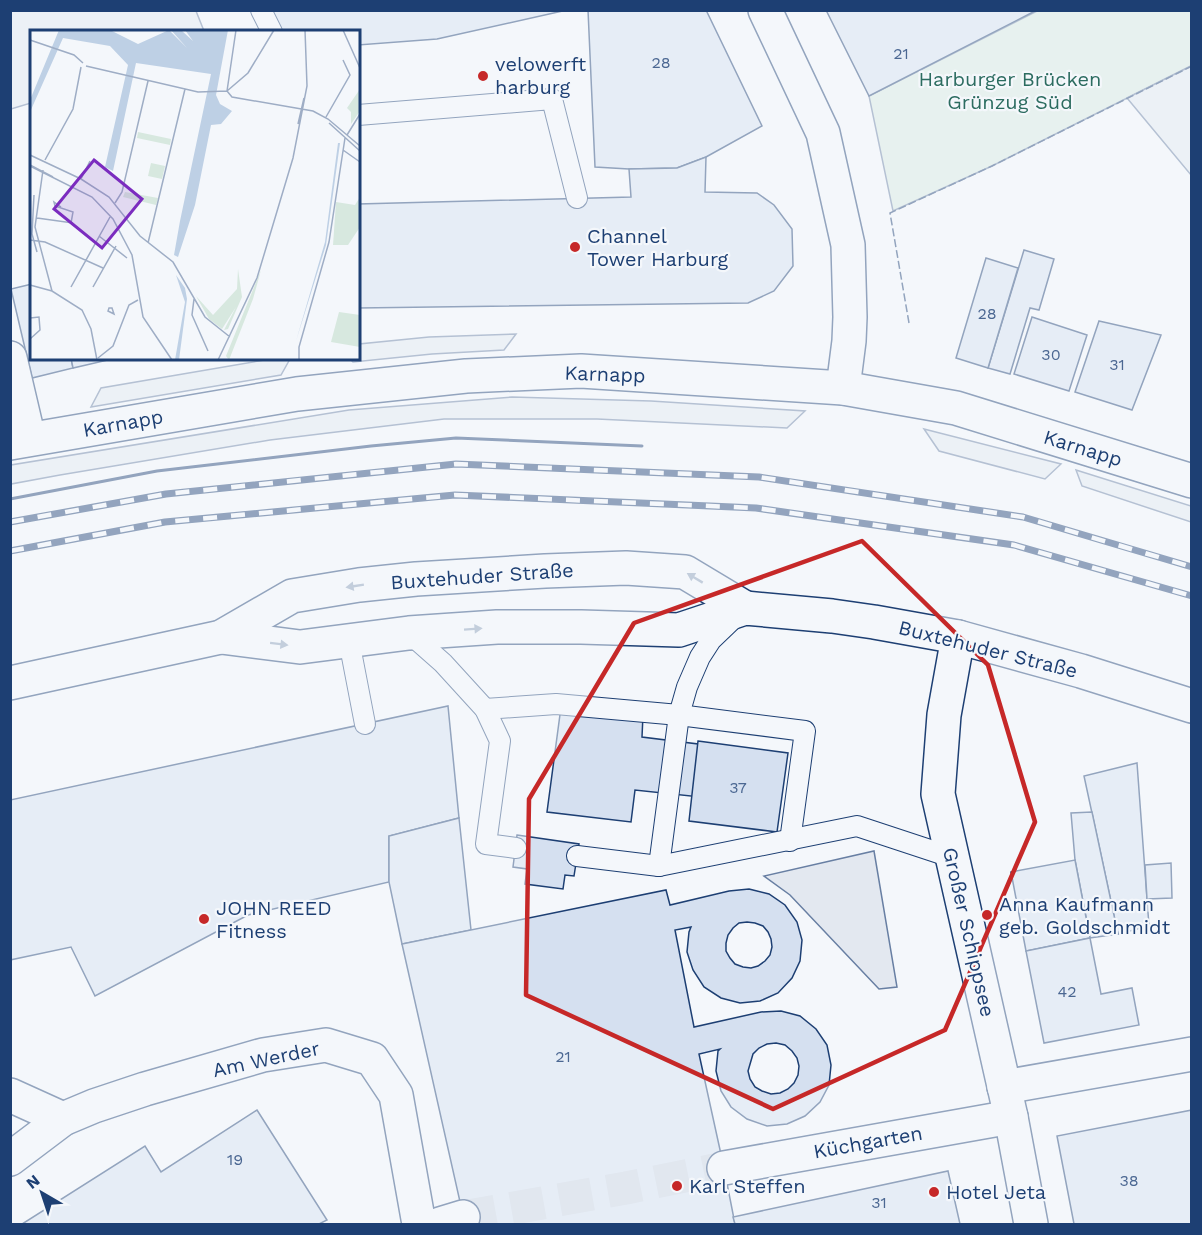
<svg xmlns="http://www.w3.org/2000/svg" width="1202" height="1235" font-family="'Work Sans',sans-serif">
<rect width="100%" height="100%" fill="#f4f7fb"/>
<path fill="#d7e8df" stroke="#687fa3" stroke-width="1.5" d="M1037,11H1191V66L992,166L893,211L869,96Z"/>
<g fill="#e3e8f0" stroke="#687fa3" stroke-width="1.5">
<path d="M11,10L196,11L204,31L32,32L31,103L11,109Z"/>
<path d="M1191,66V175L1127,98Z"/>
<path d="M516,334L504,350L432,354L353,362L350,359L358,358L359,344L429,337Z"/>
<path d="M276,358L290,359L281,375L91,407L101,388Z"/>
<path d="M512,397L651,401L805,411L787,428L597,419H444L270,440L60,475L11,484V465L349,410Z"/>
<path d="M924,429L1061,464L1045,479L939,451Z"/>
<path d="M1076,470L1191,506V522L1082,486Z"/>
<path d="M874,851L897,987L879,989L790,895L764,876Z"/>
</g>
<g fill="#d5e0f0" stroke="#1d3f73" stroke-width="1.5" fill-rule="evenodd">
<path d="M271,10H567L437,39L358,45V32H280Z"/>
<path d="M588,10H706L762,126L706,157L677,168L629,169L595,167Z"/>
<path d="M826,10H1037L869,96Z"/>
<path d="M706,157L705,192L757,193L774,205L792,229L793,266L774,291L748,303L358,308V204L631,197L629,169L677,168Z"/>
<path d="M1024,250L1054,259L1039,310L1030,308L1010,374L988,368Z"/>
<path d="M986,258L1018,268L988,368L956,358Z"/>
<path d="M32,284V358H71L73,368L32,378L11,289Z"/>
<path d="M1032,317L1087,335L1069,391L1014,374Z"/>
<path d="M1099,321L1161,335L1132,410L1075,392Z"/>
<path d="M71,358H108V360L73,368Z"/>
<path d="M448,706L459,818L389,836V882L248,915L95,996L71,947L10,960V800Z"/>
<path d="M561,707L643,715L642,737L706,745L700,797L635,790L631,822L547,812Z"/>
<path d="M698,741L788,753L777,832L689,821Z"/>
<path d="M1137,763L1149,926L1118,934L1084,776Z"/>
<path d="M1092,812L1118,934L1090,938L1075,860L1071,813Z"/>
<path d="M459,818L471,930L402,944L389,882V836Z"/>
<path d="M517,835L579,844L574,876L565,875L563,889L525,884L527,869L513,867Z"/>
<path d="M1075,860L1090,938L1026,951L1011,872Z"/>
<path d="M1171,863L1172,898L1147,899L1145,865Z"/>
<path d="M749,889L769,894L785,905L797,922L802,940L800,961L792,978L778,993L760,1001L740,1003L721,998L704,987L693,970L687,952L689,932L691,927L675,930L694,1027L761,1012L781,1011L800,1016L816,1029L827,1045L831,1065L829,1085L820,1102L805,1116L787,1124L767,1126L747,1119L731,1107L721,1091L716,1071L718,1051L720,1049L699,1054L724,1168L735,1224H465L402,944L666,890L670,905L729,891ZM747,922L755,923L763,926L768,932L771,939L772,947L770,955L765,961L758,966L751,968L743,967L735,964L730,958L726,951V943L728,935L733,928L739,923ZM776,1043L785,1045L792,1051L797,1058L799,1066L798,1075L794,1083L788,1089L780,1093L771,1094L762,1091L755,1087L750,1079L748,1071L753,1054L759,1048L767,1044Z"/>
<path d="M1090,938L1101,994L1132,988L1139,1025L1044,1043L1026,951Z"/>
<path d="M257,1110L327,1220L319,1224H22L145,1146L161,1172Z"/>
<path d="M1192,1110V1224H1074L1057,1136Z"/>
<path d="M948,1171L960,1224H735L733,1217Z"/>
</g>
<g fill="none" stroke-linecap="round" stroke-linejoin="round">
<path stroke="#c9d2e0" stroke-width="33" stroke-dasharray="33 16" stroke-linecap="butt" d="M463,1217L626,1188L724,1168"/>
<g stroke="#1d3f73" stroke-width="22">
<g id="service">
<path d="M261,10L272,32"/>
<path d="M358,115L552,99L577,198"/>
<path d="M409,633L443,663L485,709L500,741L486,844L516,848"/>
<path d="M349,641L365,724"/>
<path d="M485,709L556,704L679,715L805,731L790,841"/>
<path d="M577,856L659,866L857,826L951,857"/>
<path d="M659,866L679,715L687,687L700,657L711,640L736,616"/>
</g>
</g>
<g stroke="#1d3f73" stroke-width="36">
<g id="minor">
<path d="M765,10L823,133L848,245L850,317L849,341L843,388"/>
<path d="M10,358L29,439"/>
<path d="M10,443L297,394L466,376L581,371L843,388L956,408L1192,481"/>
<path d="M958,637L944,715L938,794L1011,1117L1031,1224"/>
<path d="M1004,1087L1192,1054"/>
<path d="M10,1095L63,1119"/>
<path d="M10,1159L63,1119L94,1106L145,1089L263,1055L326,1045L372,1059L396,1095L419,1224"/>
<path d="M724,1168L1011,1117"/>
<path d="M440,1224L463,1217"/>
</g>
</g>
<g stroke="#1d3f73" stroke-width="36">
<g id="primary">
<path d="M221,637L300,647L409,633L497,627H581L679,630L745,608L832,616L874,622L958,637L1081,671L1192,706"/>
<path d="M10,683L221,637L292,596L359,585L416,579L545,571L626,568L685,572L745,608"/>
</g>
</g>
<use href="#service" stroke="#f4f7fb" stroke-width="20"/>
<use href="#minor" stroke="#f4f7fb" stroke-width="33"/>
<use href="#primary" stroke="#f4f7fb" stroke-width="33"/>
<g stroke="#1d3f73" stroke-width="7">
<g id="rail">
<path d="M10,522L166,494L456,464L759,477L1023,517L1192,567"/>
<path d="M10,551L165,522L455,495L756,508L1014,545L1192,596"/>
</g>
</g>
<use href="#rail" stroke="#f4f7fb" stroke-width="4.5" stroke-dasharray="14" stroke-linecap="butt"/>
<path stroke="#1d3f73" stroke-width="1.5" stroke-dasharray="8 3" stroke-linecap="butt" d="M909,323L890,213L992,166L1192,66"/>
<path stroke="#1d3f73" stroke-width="3" d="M10,499L157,471L371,446L456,438L642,446"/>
</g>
<defs><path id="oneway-solid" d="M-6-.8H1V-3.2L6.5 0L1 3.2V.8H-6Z" transform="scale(1.5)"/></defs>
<g fill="#889bb7">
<use href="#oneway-solid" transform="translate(695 578) rotate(-149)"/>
<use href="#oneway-solid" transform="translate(355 586) rotate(171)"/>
<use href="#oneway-solid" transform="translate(473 629) rotate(-4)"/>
<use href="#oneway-solid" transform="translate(279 644) rotate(7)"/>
</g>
<path d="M0 0H1202V1235H0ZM862,541L988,665L1035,822L945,1030L773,1109L526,995L529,799L634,623Z" fill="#f4f7fb" fill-opacity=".55" fill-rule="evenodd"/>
<path fill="none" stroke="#c62828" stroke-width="4.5" stroke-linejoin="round" d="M862,541L988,665L1035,822L945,1030L773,1109L526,995L529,799L634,623Z"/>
<g fill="#c62828" stroke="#f4f7fb" stroke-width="2">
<circle cx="483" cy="76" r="6"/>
<circle cx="575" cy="247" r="6"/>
<circle cx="987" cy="915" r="6"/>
<circle cx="204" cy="919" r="6"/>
<circle cx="677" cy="1186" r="6"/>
<circle cx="934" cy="1192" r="6"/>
</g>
<g text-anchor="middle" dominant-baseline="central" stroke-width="4.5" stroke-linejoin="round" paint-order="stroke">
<g font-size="16" fill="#4b6792">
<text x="901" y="53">21</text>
<text x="661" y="62">28</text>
<text x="987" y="313">28</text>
<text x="1051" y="354">30</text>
<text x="1117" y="364">31</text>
<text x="738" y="787">37</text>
<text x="1067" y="991">42</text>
<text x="563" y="1056">21</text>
<text x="235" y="1159">19</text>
<text x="1129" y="1180">38</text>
<text x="879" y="1202">31</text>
</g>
<g font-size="20" fill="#1d3f73" stroke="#f4f7fb" text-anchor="start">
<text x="495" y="64">velowerft<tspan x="495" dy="23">harburg</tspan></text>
<text x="587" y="236">Channel<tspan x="587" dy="23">Tower Harburg</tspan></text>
<text x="999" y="904">Anna Kaufmann<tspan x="999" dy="23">geb. Goldschmidt</tspan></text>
<text x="216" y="908">JOHN REED<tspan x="216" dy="23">Fitness</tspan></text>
<text x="689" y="1186">Karl Steffen</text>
<text x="946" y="1192">Hotel Jeta</text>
</g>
<g font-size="20" fill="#2c6c60" stroke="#f4f7fb">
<text x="1010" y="79">Harburger Brücken<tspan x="1010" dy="23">Grünzug Süd</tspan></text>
</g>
<g font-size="20" fill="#1d3f73" stroke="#f4f7fb">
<text transform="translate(605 374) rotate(2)">Karnapp</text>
<text transform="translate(123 423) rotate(-10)">Karnapp</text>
<text transform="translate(1083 448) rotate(17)">Karnapp</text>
<text transform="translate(482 576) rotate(-4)">Buxtehuder Straße</text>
<text transform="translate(988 649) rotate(14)">Buxtehuder Straße</text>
<text transform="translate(969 932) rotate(77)">Großer Schippsee</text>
<text transform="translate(266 1059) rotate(-12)">Am Werder</text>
<text transform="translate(868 1142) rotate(-10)">Küchgarten</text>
</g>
</g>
<g transform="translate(30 30)">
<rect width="330" height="330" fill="#f4f7fb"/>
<path d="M330,59V81L321,94V82L317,78ZM108,102L141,109L140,115L107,108ZM121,133L135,136L132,149L118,146ZM95,162L128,168L126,175L93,167ZM330,167V197L318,215H303L306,172L325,175ZM208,239L212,267L198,299L194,300L206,277L192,299L179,289L166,266L183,285L207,259ZM231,240L223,269L199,330L196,326ZM309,282L330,285V317L301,312Z" fill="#d7e8df"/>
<path d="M29,0H80L108,14L139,0L157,18L141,0H151L163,11L155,0H198L186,65L190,74L202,81L191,94L181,95L165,175L148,227L144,225L150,191L181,44L106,33L83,141L75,137L98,35L80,16L33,8L0,82V70ZM308,113H310L296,215L266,311L295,212ZM146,245L155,258L157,269L149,330H145L155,272Z" fill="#bed0e5"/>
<path fill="none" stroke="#9eadc5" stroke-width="1.5" d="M313,0L330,38M0,10L44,25L53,33M56,36L168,62L197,61L202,67L283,81L298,89L330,116M197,61L218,43L244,0M197,61L206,0M296,87L320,45L313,30M299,93L330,121M268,94L274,68M317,105L330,84M313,120L330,132M0,125L51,149L79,167L110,206L143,232L175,287L200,307M15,130L43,79L51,37M0,135L23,147M0,136L62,167L83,189L102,225L113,287L142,330M13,140L5,197L22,261M51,149L60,131M4,165L2,204L7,222M85,173L92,162L118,51M31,177L24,172L25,176L43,182L41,193M7,188L43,193M69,206L97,228M0,210L15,212L73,238M118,213L155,59M0,255L22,261L52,280L61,299L67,330M41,257L80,187M63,257L86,216M164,269L162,285L178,321M79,278H82L84,284L78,281ZM0,288L9,287L10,300L0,309M68,328L83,316L99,275L108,270M188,330L227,248L263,128L277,56L275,0M269,330V317L299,212L315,108"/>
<path fill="#7b2cbf" fill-opacity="0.15" stroke="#7b2cbf" stroke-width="3" d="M64,130L112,169L72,218L24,179Z"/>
<rect width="330" height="330" fill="none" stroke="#1d3f73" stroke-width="3"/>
</g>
<rect width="1202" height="1235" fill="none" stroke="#1d3f73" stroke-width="24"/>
<g transform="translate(42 1193) rotate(321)" stroke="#f4f7fb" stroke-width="4.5" paint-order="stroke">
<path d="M0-4.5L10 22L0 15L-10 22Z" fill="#1d3f73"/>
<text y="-9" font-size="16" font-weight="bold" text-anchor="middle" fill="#1d3f73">N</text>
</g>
</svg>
